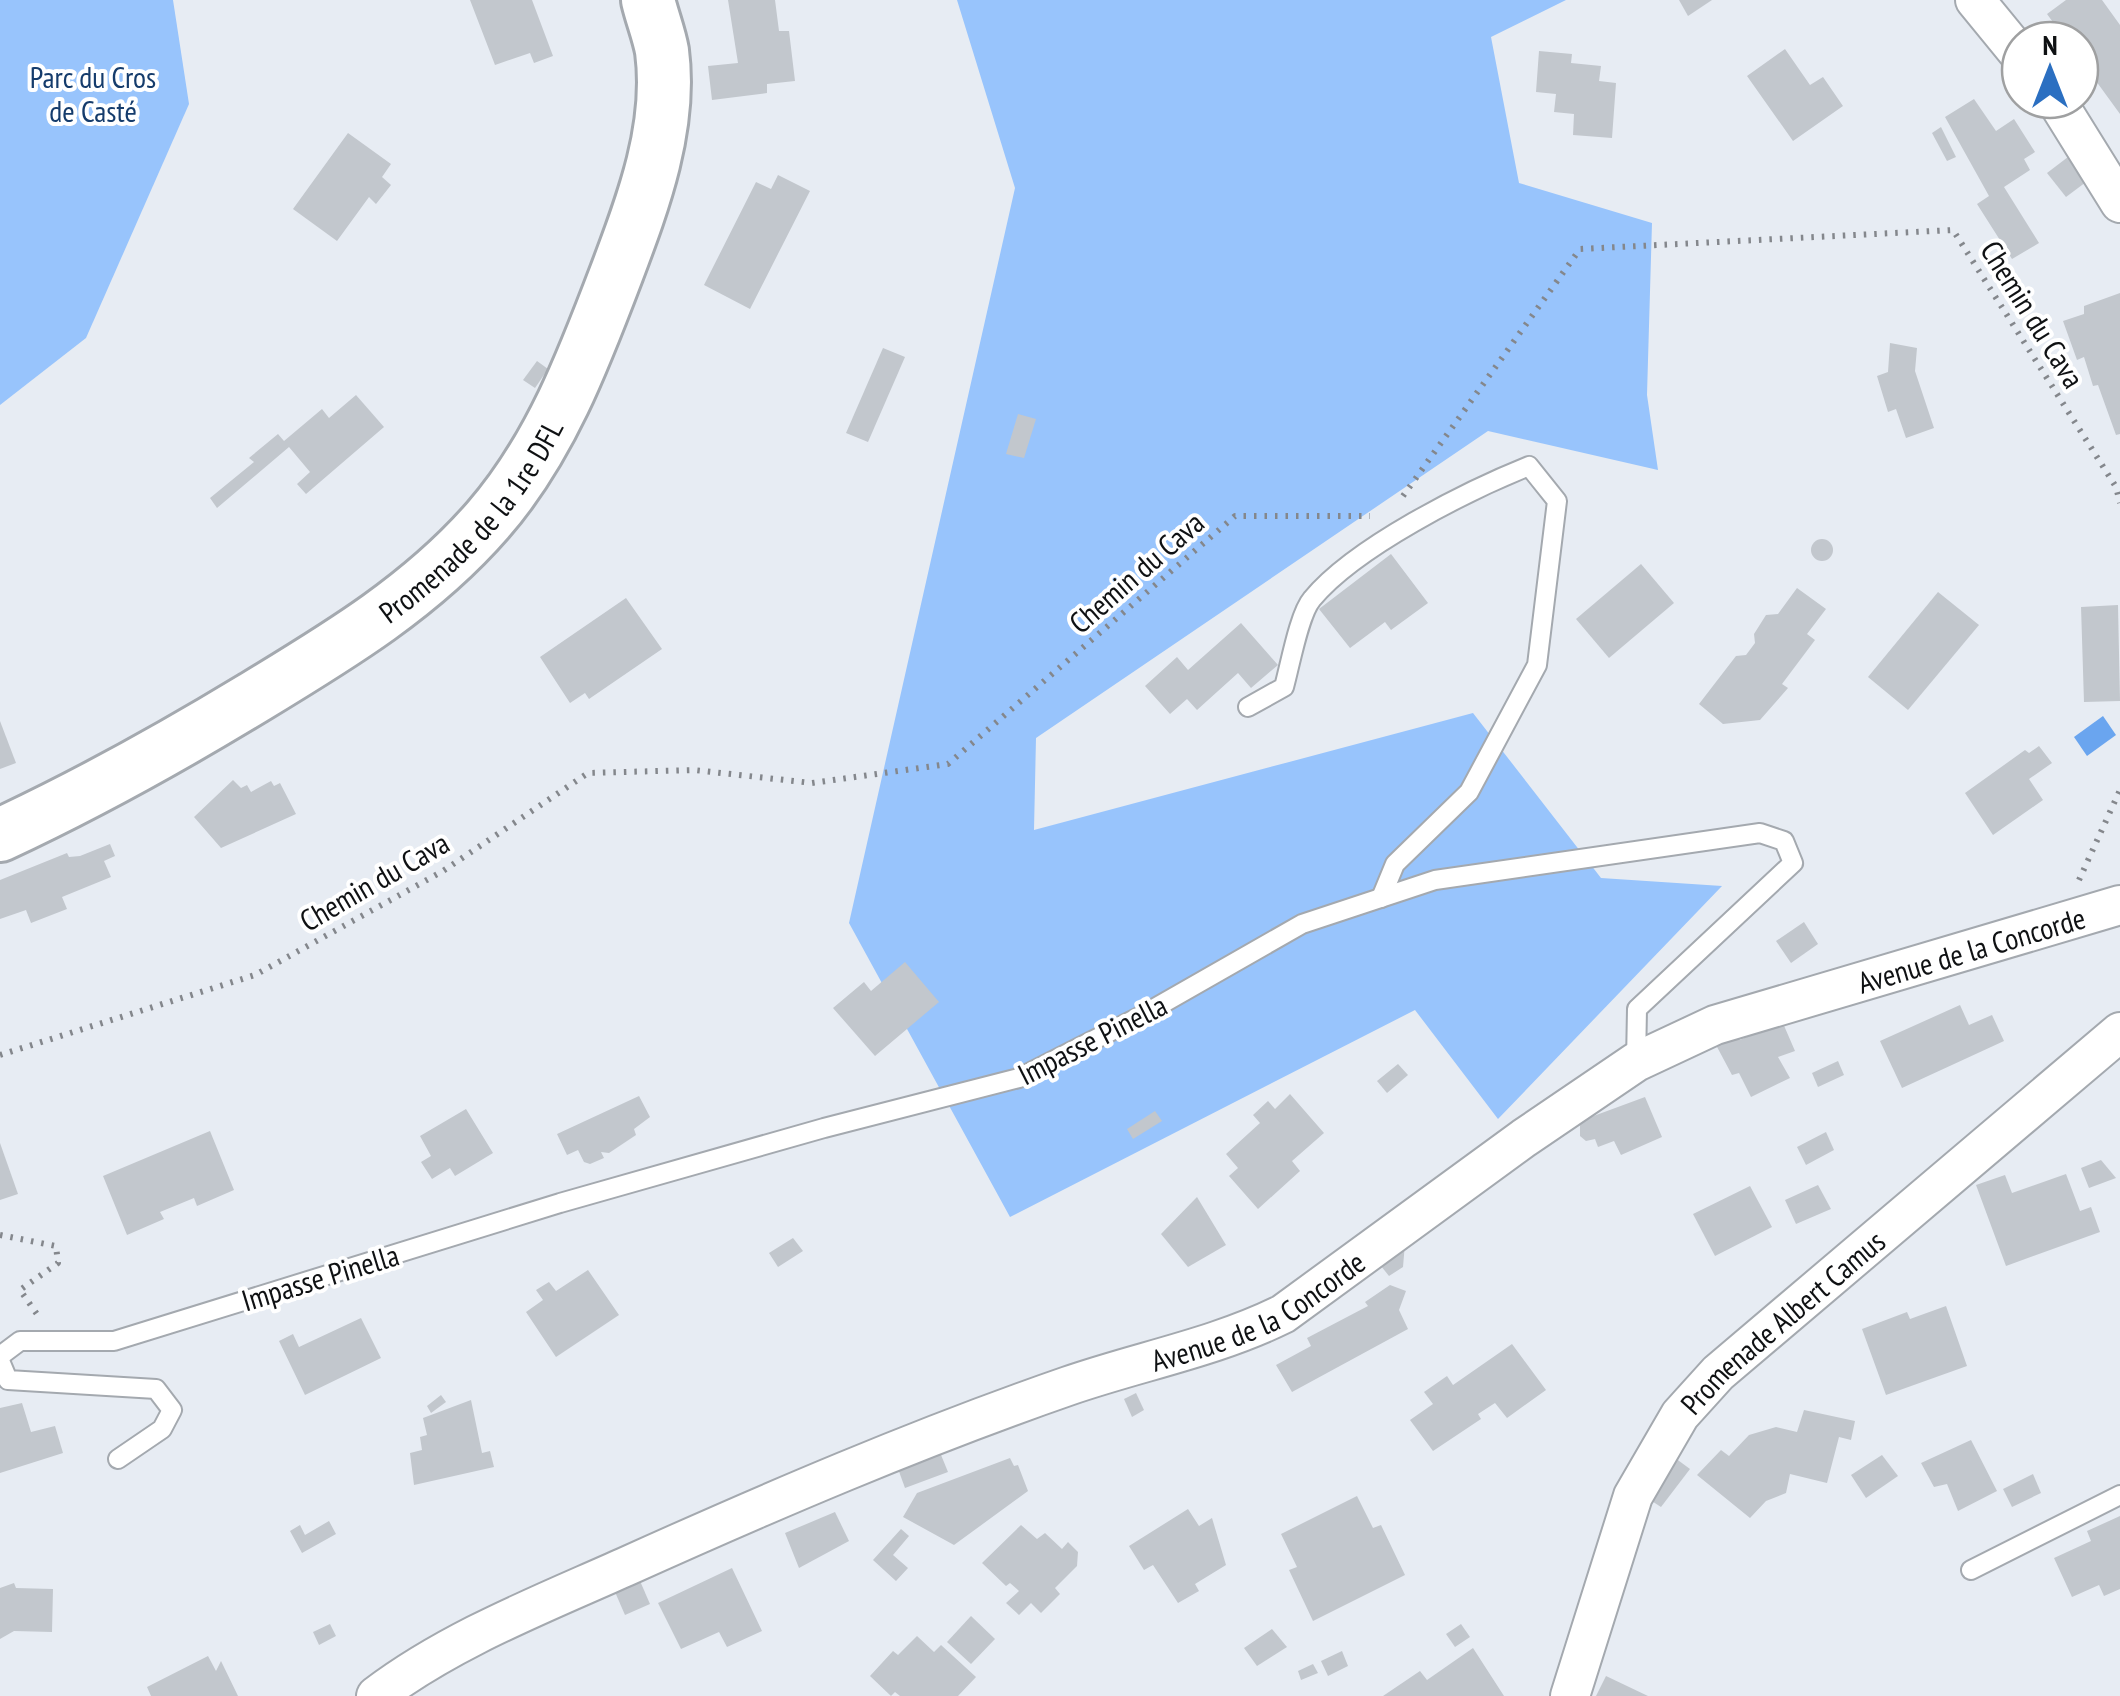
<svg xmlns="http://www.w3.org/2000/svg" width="2120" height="1696" font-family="'PT Sans Narrow',sans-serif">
<rect width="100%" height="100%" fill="#e7ecf3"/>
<g fill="#98c4fc">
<path d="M0,0H173L189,104L86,338L0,405Z"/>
<path d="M957,0H1566L1491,37L1519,183L1652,223L1647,395L1658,470L1488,431L1036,738L1034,830L1473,713L1601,878L1722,886L1498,1119L1415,1010L1010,1217L849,923L1015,188Z"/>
</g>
<path fill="#6aa5ef" d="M2103,716L2116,735L2087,756L2074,737Z"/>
<g fill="#c2c7cd">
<path d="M470,0H532L553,56L534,63L530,53L495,65Z"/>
<path d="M728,0H775L779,31H789L795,81L767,84V93L712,100L708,66L738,63Z"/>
<path d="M1679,0H1712L1688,16Z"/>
<path d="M2066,0H2102L2120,25V114L2080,59V40H2066L2047,14Z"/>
<path d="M1785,49L1810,85L1823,77L1843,106L1793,141L1747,76Z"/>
<path d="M1539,51L1572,54L1571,63L1601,66L1599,81L1616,83L1612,138L1573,135L1574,114L1554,112L1556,94L1536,92Z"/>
<path d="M1974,99L1996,131L2014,119L2035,152L2024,159L2030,170L2004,187L2039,243L2012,259L1977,204L1989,196L1945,117Z"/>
<path d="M1941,127L1956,157L1947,161L1932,133Z"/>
<path d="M348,133L391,164L382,177L391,185L376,204L369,197L337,241L293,209Z"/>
<path d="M2068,157L2086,182L2066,197L2047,173Z"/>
<path d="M778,175L810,191L750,309L704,285L756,182L771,189Z"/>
<path d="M2120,293V434L2116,435L2098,385L2093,386L2084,357L2077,360L2063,321L2084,314V306Z"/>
<path d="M1890,343L1917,348L1915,371L1934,428L1906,438L1896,409L1888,412L1877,376L1888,372Z"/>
<path d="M883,348L905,357L868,442L846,433Z"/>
<path d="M537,361L548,369L535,388L523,380Z"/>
<path d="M356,395L384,427L306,494L297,484L310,472L289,447L217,508L210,498L254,462L249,458L278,434L284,441L322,409L329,418Z"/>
<path d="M1018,414L1036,419L1024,458L1006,454Z"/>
<circle cx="1822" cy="550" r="11"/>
<path d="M1391,554L1428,603L1391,630L1385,622L1350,648L1319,609Z"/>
<path d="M1641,564L1674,603L1609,658L1576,619Z"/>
<path d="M1797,588L1826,609L1807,634L1815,640L1782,684L1788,688L1760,720L1723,724L1699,704L1736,656L1746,655L1755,643L1754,634L1766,615L1778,614Z"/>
<path d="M1938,592L1979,625L1908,710L1868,677Z"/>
<path d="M626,598L662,649L589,699L585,693L570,703L540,657Z"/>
<path d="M2118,605L2120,701L2084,702L2081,607Z"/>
<path d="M1241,623L1278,665L1251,688L1238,673L1197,710L1187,699L1170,714L1145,686L1177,657L1188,670Z"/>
<path d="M0,721L16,763L0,769Z"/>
<path d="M2039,746L2052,763L2029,779L2043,800L1993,835L1965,793L2025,750L2029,753Z"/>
<path d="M233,780L241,788L247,785L251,792L271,781L274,786L280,783L296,814L221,848L194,817Z"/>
<path d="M110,844L115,856L104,861L111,877L62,897L67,909L31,923L26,910L0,919V880L67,853L69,857L80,856Z"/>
<path d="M1804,922L1818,944L1791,963L1776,941Z"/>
<path d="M905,962L939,1002L875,1056L833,1008L864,982L871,991Z"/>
<path d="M1960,1005L1969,1025L1992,1015L2004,1041L1902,1088L1880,1041Z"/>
<path d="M1782,1021L1795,1051L1778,1057L1790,1078L1751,1097L1739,1073L1732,1075L1716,1045L1737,1035L1740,1040Z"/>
<path d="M1838,1061L1844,1075L1818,1087L1812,1073Z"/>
<path d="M1398,1064L1408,1075L1387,1093L1377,1081Z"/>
<path d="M1290,1094L1324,1133L1292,1161L1300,1171L1258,1209L1229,1176L1238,1168L1226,1154L1260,1123L1253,1115L1268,1101L1275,1109Z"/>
<path d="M639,1096L650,1117L634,1129L636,1135L609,1153L601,1152L604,1158L590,1164L584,1162L578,1150L567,1155L557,1134Z"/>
<path d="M1645,1097L1662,1137L1621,1155L1614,1141L1598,1147L1595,1139L1586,1141L1580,1136V1121Z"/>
<path d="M466,1109L493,1153L455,1176L450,1168L432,1179L421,1162L431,1156L420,1136Z"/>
<path d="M1155,1111L1162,1121L1133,1139L1127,1129Z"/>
<path d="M210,1131L234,1190L197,1206L194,1198L160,1212L164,1219L127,1235L103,1176Z"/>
<path d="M1826,1132L1834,1150L1806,1165L1797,1147Z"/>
<path d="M0,1143L18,1194L0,1200Z"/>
<path d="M2101,1160L2116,1178L2089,1188L2081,1168Z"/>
<path d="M2066,1174L2080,1211L2091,1207L2100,1232L2006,1266L1976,1185L2005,1175L2012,1193Z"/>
<path d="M1818,1185L1831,1209L1796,1224L1785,1200Z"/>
<path d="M1750,1186L1772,1227L1715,1256L1693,1214Z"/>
<path d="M1197,1197L1226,1245L1188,1267L1161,1234Z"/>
<path d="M793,1238L803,1251L778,1267L769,1253Z"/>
<path d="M1405,1243L1403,1267L1389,1276L1381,1266L1365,1261Z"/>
<path d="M588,1270L619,1315L556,1357L526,1312L543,1300L536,1290L549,1282L556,1291Z"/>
<path d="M1390,1285L1406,1291L1399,1310L1408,1329L1292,1392L1276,1365L1311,1346L1307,1338L1368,1306L1365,1302Z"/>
<path d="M1946,1306L1967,1366L1886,1395L1862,1329L1907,1312L1910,1319Z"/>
<path d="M361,1318L381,1358L305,1395L279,1341L293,1334L299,1347Z"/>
<path d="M1512,1344L1546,1390L1507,1418L1495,1403L1478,1414L1481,1419L1433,1451L1410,1420L1433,1404L1424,1392L1447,1376L1453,1385Z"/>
<path d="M1136,1393L1144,1410L1132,1417L1124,1399Z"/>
<path d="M441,1395L446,1402L431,1413L427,1406Z"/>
<path d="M471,1400L482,1453L490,1451L494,1467L414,1485L410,1453L422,1450L420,1437L427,1435L423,1418Z"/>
<path d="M22,1403L31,1432L55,1426L63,1453L0,1473V1408Z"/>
<path d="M1804,1410L1855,1421L1851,1440L1839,1437L1827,1483L1790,1474L1786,1493L1766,1501L1750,1518L1697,1475L1721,1450L1729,1456L1749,1435L1776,1427L1797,1432Z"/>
<path d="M1971,1440L1997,1491L1958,1511L1947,1484L1934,1487L1921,1463Z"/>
<path d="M939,1450L948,1472L905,1488L897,1466Z"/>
<path d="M1671,1455L1690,1469L1661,1507L1641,1494Z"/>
<path d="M1882,1455L1898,1476L1866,1498L1851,1475Z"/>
<path d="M1010,1458L1014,1466L1018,1465L1028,1491L954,1545L903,1517L917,1493Z"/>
<path d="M2033,1474L2041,1493L2012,1507L2003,1489Z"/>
<path d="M1357,1496L1373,1528L1381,1525L1405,1575L1313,1621L1289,1570L1297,1567L1281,1534Z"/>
<path d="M1188,1509L1199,1526L1212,1518L1226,1565L1195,1584L1199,1591L1178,1603L1153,1565L1144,1570L1129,1546Z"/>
<path d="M835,1512L849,1541L799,1568L785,1533Z"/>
<path d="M2120,1516V1589L2104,1596L2099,1585L2072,1597L2054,1558L2091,1541L2087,1531Z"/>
<path d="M329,1521L336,1534L302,1553L290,1531L300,1525L305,1535Z"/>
<path d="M1021,1525L1037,1539L1045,1533L1062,1549L1068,1542L1078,1552L1077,1566L1055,1588L1060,1594L1041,1613L1031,1603L1019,1615L1006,1603L1019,1591L1010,1583L1006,1586L982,1563Z"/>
<path d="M901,1529L909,1536L893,1555L908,1568L896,1581L873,1560Z"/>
<path d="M732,1568L762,1631L727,1647L719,1632L681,1649L658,1603Z"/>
<path d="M640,1581L650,1604L625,1615L615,1592Z"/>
<path d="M14,1583L16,1588L53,1589L52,1632L14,1631L0,1639V1588Z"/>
<path d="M971,1616L995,1639L971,1664L947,1642Z"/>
<path d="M330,1624L336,1636L319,1645L313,1632Z"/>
<path d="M1461,1624L1470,1637L1455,1647L1446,1634Z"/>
<path d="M1272,1629L1287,1647L1257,1666L1244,1648Z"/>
<path d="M917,1636L934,1652L941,1645L976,1677L958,1696H900L895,1692L891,1696L870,1676L893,1651L898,1655Z"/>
<path d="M1473,1648L1504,1696H1383L1420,1671L1427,1680Z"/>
<path d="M1342,1651L1348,1666L1328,1676L1321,1661Z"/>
<path d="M208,1656L216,1671L221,1661L238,1696H151L147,1687Z"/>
<path d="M1313,1664L1318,1673L1301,1680L1298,1671Z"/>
<path d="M1606,1676L1648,1696H1596Z"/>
</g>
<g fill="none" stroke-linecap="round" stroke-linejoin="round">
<g stroke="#a4a9af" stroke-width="22">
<g id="lane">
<path d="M1248,707L1284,687C1290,666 1299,614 1312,599C1355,547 1467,491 1529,466L1557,501L1537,665L1469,792L1395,864L1381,898"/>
<path d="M0,1356L20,1341H114L560,1203L824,1128L1019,1078L1139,1017L1302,924L1435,880L1760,833L1784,841L1793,863L1637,1009L1636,1062"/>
<path d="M0,1361L8,1380L156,1389L172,1410L162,1429L118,1459"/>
<path d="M1971,1570L2120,1495"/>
</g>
</g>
<g stroke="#a4a9af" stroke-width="42">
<g id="street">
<path d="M1975,0L2020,55"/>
<path d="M2056,100L2120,203"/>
<path id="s1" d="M376,1696C450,1640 540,1605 625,1567C769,1502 918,1438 1068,1386C1140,1361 1214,1348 1283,1314L1524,1138L1636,1062L1715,1025L2120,905"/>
<path id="s2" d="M1570,1696L1633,1496L1680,1415L1718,1373L2120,1032"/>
</g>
</g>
<g stroke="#a4a9af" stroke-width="58">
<g id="secondary">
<path id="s3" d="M0,835C90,793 169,749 253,698C339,646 422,596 488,520C550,449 584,359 617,272C643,203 672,127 662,51C659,34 652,17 648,0"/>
</g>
</g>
<g stroke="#84878c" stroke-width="6" stroke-dasharray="2.5 8" stroke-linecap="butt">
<path d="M1403,496L1580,249L1953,230L2116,487L2120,503"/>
<path d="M2079,880L2120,790"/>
<path d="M0,1055L255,975L443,871L588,773L694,770L812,783L948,764L1235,516H1370"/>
<path d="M0,1235L56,1246L58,1263L20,1290L39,1317"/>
</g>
<use href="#lane" stroke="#fff" stroke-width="18"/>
<use href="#street" stroke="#fff" stroke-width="38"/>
<use href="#secondary" stroke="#fff" stroke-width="52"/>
</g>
<g text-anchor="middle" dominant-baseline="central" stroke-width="8" stroke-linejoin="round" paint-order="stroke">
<g font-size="30" fill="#153c6c" stroke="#fff">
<text x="93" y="76">Parc du Cros<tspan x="93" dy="34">de Casté</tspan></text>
</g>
<g font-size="30" fill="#0f1113" stroke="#fff">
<text transform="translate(2033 314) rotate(58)">Chemin du Cava</text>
<text stroke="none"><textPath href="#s3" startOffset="572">Promenade de la 1re DFL</textPath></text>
<text transform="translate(1136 572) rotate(-41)">Chemin du Cava</text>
<text transform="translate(374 881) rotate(-30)">Chemin du Cava</text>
<text stroke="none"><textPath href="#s1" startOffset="1775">Avenue de la Concorde</textPath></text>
<text transform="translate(1092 1039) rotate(-27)">Impasse Pinella</text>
<text transform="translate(320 1277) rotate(-17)">Impasse Pinella</text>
<text stroke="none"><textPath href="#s1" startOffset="965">Avenue de la Concorde</textPath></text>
<text stroke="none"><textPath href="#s2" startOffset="442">Promenade Albert Camus</textPath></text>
</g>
</g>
<g transform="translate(2050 70)"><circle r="48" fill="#ffffff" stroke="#9fa0a1" stroke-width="2.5"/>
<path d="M0-8L18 38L0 25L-18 38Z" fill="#2b6fc1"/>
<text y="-15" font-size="28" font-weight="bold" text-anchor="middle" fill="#0f1113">N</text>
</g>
</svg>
